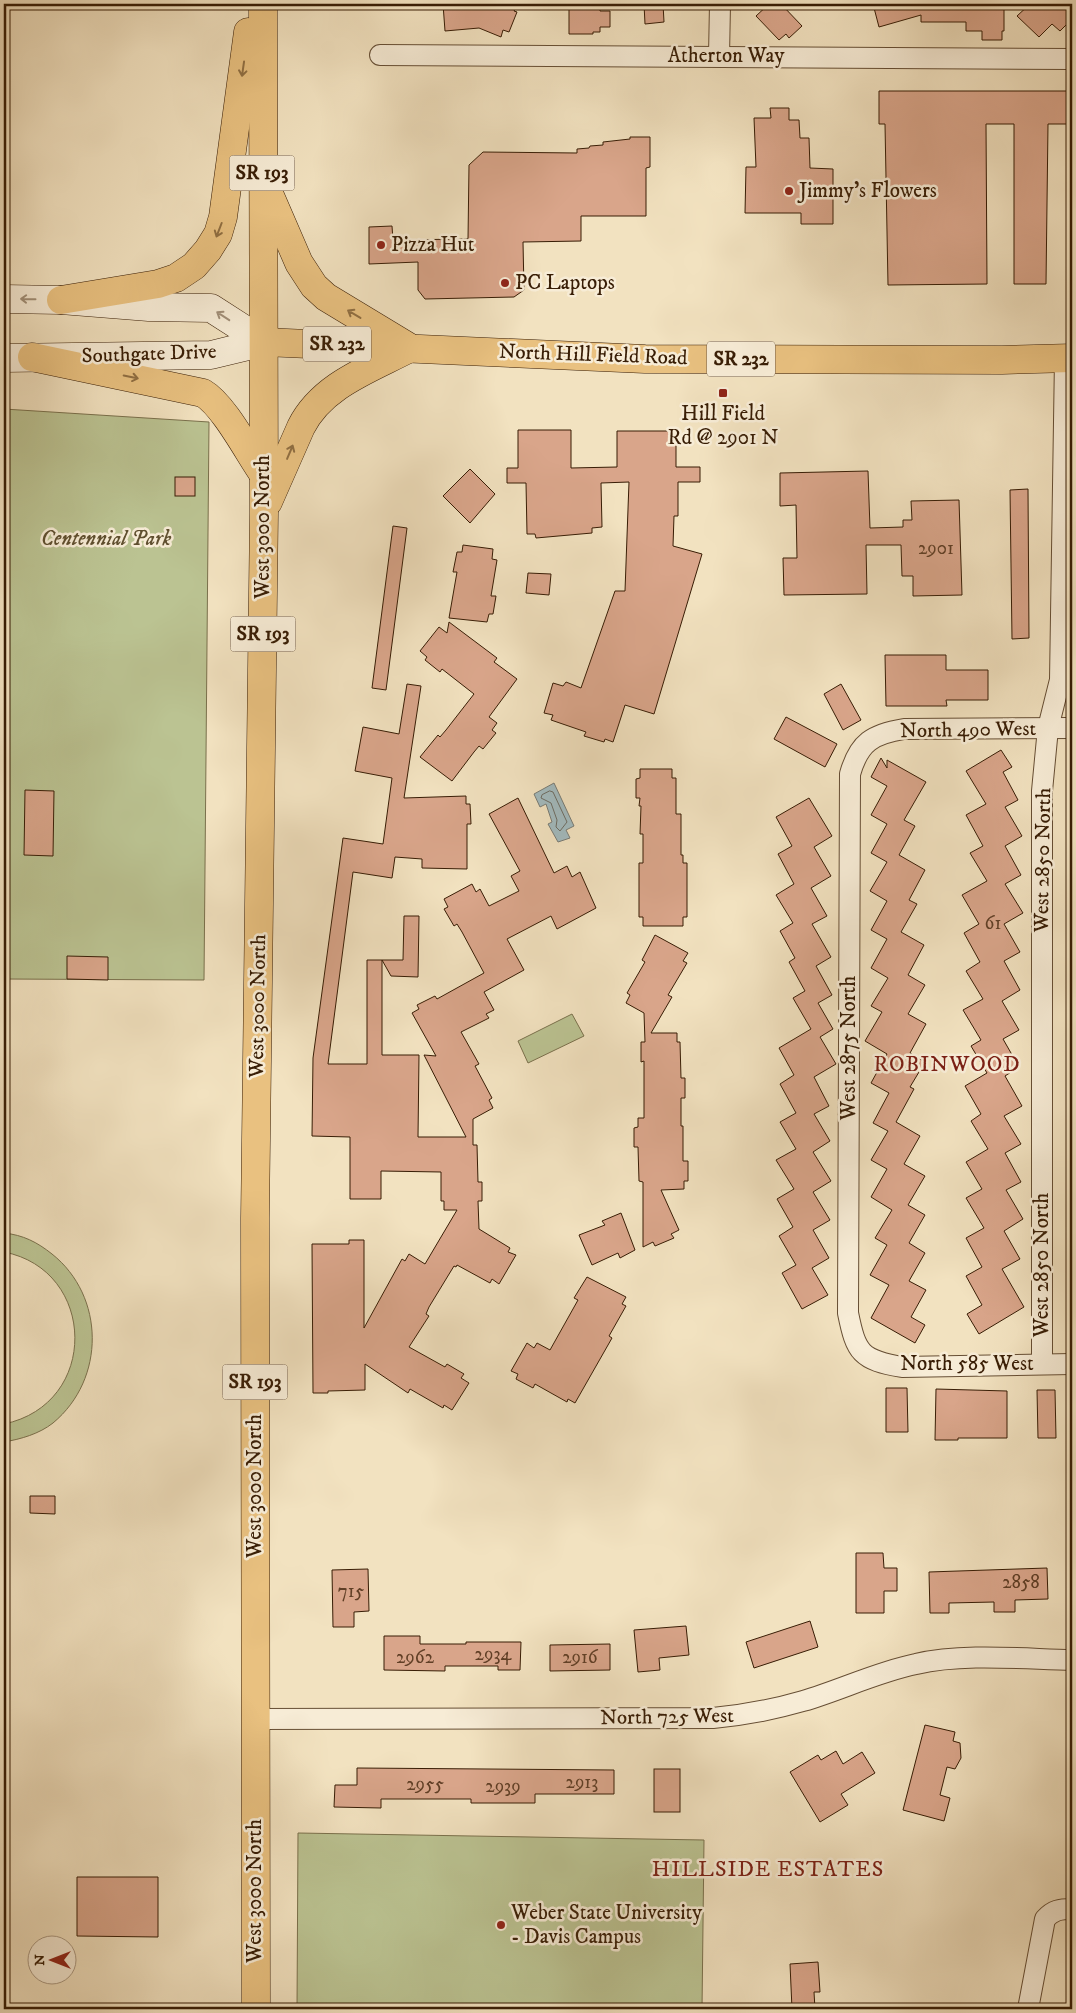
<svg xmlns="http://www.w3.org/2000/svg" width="1076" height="2013" font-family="'IM FELL DW Pica',serif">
<rect width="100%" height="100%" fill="#f2e2c0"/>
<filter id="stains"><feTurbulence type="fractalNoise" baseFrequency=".004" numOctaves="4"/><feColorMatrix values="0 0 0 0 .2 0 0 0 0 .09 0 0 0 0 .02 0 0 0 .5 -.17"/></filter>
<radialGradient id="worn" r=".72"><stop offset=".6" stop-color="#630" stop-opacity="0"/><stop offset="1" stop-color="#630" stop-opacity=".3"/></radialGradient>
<g fill="#bbc392" stroke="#7a704c">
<path d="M4,409L209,422L204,980L4,979Z"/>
<path d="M572,1014L584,1036L528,1063L518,1041Z"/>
<path d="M4,1233C23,1235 37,1242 52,1254C105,1296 106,1379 53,1423C39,1434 21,1439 4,1442V1424C100,1404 97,1270 4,1252Z"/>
<path d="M298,1833L704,1840L702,2009H297Z"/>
</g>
<path fill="#a2babe" stroke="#787b74" d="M554,783L574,826L566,830L570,838L558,842L548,824L552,822L546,804L540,807L534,794Z"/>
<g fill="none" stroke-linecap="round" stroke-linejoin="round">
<path stroke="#6d6c62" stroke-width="1" d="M550,791L553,792L567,822L560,831L556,827L557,820L551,803L541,798L542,795Z"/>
</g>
<g fill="#d9a58a" stroke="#381d05">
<path d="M443,4H518L514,11L517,12L509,32L503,30L501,37L479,28L445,31Z"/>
<path d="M569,4L600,5V11H610V27H600V32H593V34H569Z"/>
<path d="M644,4H663L664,22L645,24Z"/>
<path d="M769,4H781L802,26L789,38L786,34L779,40L756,16Z"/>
<path d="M873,4H1004V31H1002V40H982V31H966V22H921V15L879,27Z"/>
<path d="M1030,4H1060L1072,16V19L1060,31L1052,24L1039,37L1017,16Z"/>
<path d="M879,91H1072V124H1048L1046,284H1014V124H986L987,284L888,285L885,124H879Z"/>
<path d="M770,108H789V120H799L800,138H809L810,168L833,169V224H801V213H745L746,167H756L754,118H771Z"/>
<path d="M630,137H650V167L646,168V216H581V241L523,242L524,290L514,297L425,299L418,290V262L369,264V227L392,226L393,240L468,239L469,165L483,152L577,153V149L589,148L590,146L603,145V142L630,139Z"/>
<path d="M518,430H571V468L617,467V431H676V467H700V482H678V516H674L673,546L702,554L654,714L625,705L613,742L605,739L604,742L584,736L586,732L551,720L553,715L544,713L553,683L563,686L566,682L581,688L615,591H625L629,482L601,483L602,527L592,528V533L536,538L535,534H527L526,483H507V468H518Z"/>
<path d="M470,469L495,494L470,523L443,496Z"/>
<path d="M868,471L870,528L903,527V520H912L911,501L959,500L962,595L913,596V576H902L901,545H866L867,594L784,595L783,558H797L796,505L780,506V473Z"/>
<rect x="175" y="477" width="20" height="19"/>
<path d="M1028,489L1029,638L1012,639L1010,490Z"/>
<path d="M393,526L407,528L386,690L372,688Z"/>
<path d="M463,545L493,549L492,559L497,560L491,596H496L493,614H489L487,622L449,618L457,572H453L457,552H462Z"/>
<path d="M528,573L551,574L549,595L526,593Z"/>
<path d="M449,622L497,658L494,662L517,679L489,717L497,723L492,730L496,733L483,749L479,746L474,752L452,781L420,757L438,735L440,737L446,730L474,694L442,669L440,672L425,660L427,657L420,651L439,627L447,633Z"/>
<path d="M885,655H946V670H988V700H946L947,706H886Z"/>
<path d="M407,684L421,686L404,798L466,796V804H470L471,824H467V869L422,868V859L395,857L392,878L353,872L328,1064H367V960H403L404,916H419L418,977L391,976L382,960V1055H419L418,1137H466L424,1055L436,1056L412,1013L419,1009L417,1005L435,996L437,999L484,973L462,932L457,924L454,926L444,909L448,907L444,899L472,884L476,892L480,889L489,906L519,891L511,876L520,871L489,814L518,798L554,873L567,866L572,877L580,872L596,908L557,929L551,916L507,939L524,970L484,992L494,1010L486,1014L489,1018L461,1032L479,1064L475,1066L492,1098L489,1100L493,1108L473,1119V1145H477L478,1182H482V1201H478L479,1229L510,1248L508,1252L516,1255L499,1284L492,1279L490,1283L457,1265L456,1267L454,1266L429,1307L426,1314L429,1316L409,1347L445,1367L447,1364L464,1374L461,1378L469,1383L452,1410L444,1405L443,1408L410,1389L408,1393L365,1364V1390L328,1391V1393H313L312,1244H349V1240H364V1328L402,1259L405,1261L409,1254L425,1264L457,1210H444V1201H441V1172L381,1171V1199H350V1137L312,1136L313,1058L343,838L383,844L392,778L355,771L363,727L399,734Z"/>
<path d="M841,684L861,720L843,730L824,694Z"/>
<path d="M786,717L837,744L825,767L774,739Z"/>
<path d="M1001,750L1012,767L1003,772L1018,800L1005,807L1022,836L1005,846L1021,875L1005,884L1023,913L1004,924L1020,952L1004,961L1020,990L1002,1001L1019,1030L1003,1039L1019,1067L1005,1076L1022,1106L1004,1116L1021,1144L1005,1153L1021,1182L1006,1190L1023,1219L1004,1231L1020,1259L1002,1269L1024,1307L979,1334L967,1314L982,1305L966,1276L982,1267L966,1238L984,1228L966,1198L982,1189L966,1162L988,1149L971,1121L981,1114L965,1086L987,1073L971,1046L981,1040L963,1010L983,999L966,971L980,962L964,933L979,924L962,895L987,881L970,853L983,846L966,815L986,804L966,771Z"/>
<path d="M881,758L887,768V760L926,782L904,820L915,826L899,855L925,870L909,900L917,904L901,932L924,945L908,975L925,985L908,1014L926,1024L910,1053L925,1062L910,1087L914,1089L896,1122L920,1136L904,1164L925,1176L908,1205L925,1215L909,1243L925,1253L909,1281L926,1290L911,1317L925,1325L915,1343L871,1318L889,1285L870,1275L887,1245L875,1238L892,1210L871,1197L887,1169L871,1160L888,1131L873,1123L889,1093L871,1083L887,1054L865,1041L882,1012L871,1006L888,978L871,968L887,939L871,930L887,901L870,891L887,862L871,853L887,824L871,815L887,786L871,777Z"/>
<path d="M640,769H672V778H676V814H681V855H683V863H687V917H683V926H643V917H639V863H643V834H640L641,806H639L640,798H636V779L640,778Z"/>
<path d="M25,790L54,791L53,856L24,855Z"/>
<path d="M809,798L832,836L814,847L831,876L811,888L827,916L812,924L831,957L816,966L832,995L818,1003L833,1029L820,1037L836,1064L814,1077L829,1106L814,1114L830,1141L813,1152L831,1181L813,1192L830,1220L813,1230L829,1258L812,1268L828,1295L802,1309L782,1273L796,1265L779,1236L793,1227L777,1199L794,1189L776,1160L796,1149L780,1122L796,1113L780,1084L794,1075L779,1048L811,1029L793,998L805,991L789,962L795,958L780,931L793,923L776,895L794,884L778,854L792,846L776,817Z"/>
<path d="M655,935L688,953L683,961L687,963L668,995L672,997L651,1033H677V1042H680L681,1078H685V1098H681V1126H683V1161H688V1181H684V1189L661,1190L679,1230L671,1234L674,1238L655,1246L653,1242L643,1247V1182L639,1181L638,1147H634V1128L638,1127V1118H644V1061L641,1062V1042H645L644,1013L626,1003L630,995L627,993L645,962L642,960Z"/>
<path d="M67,956L108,957V980L67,979Z"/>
<path d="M621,1213L635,1250L620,1258L618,1253L592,1265L579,1235L605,1225L602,1221Z"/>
<path d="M587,1277L626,1297L622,1304L626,1306L609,1336L612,1338L575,1403L568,1399L567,1402L535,1384L533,1388L516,1379L518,1374L511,1371L527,1343L534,1348L537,1343L550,1350L578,1300L574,1298Z"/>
<path d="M886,1388H907L908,1432H886Z"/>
<path d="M936,1389L1007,1391V1438H958V1440H935Z"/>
<path d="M1037,1390H1055L1056,1438H1038Z"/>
<path d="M30,1496H55V1514L30,1513Z"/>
<path d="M856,1553H883L884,1568H897V1591H884V1613H856Z"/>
<path d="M1047,1568L1048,1599L1015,1600V1612H994V1602L949,1603V1613H930L929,1572Z"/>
<path d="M368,1569L369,1611L354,1612V1627H333L332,1570Z"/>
<path d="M810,1621L818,1647L754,1668L746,1642Z"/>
<path d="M686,1626L689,1655L659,1658L660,1670L638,1672L634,1630Z"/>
<path d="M384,1636H420V1644H466V1642H521L520,1670H498V1666H445V1671L384,1670Z"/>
<path d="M610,1644V1670L550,1671V1645Z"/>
<path d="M925,1725L955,1732L953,1741L960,1743L961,1758L955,1769L947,1767L940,1795L950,1798L944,1821L903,1810Z"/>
<path d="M836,1751L843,1764L862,1752L875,1773L841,1794L848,1805L820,1822L790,1772L818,1755L821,1760Z"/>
<path d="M357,1768L614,1770V1794H535V1803H471V1799H381V1808L334,1807L335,1785H357Z"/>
<rect x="654" y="1769" width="26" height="43"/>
<path d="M77,1877H158V1937L77,1936Z"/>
<path d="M818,1962L820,1992H814L815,2009H792L790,1964Z"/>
</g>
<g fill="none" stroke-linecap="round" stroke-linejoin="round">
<g stroke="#664e34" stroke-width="22">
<g id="street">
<path d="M380,55L1072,59"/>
<path d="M719,56L720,4"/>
<path d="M1072,728L904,729C873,734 859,742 850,774L848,1313C856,1353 861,1360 902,1367L1072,1364"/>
<path d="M1042,1364V791L1048,728L1060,680L1065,358"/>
<path d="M254,1719L713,1718C745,1715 772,1710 803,1701C841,1690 877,1672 916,1664C963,1653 1023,1659 1072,1660"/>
<path d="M1028,2009L1045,1919C1053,1910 1060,1909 1072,1909"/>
</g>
</g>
<g stroke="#381d05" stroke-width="29">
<g id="secondary">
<path d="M4,299L61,300L149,307L211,308L264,342"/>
<path d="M4,358L211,355L264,342"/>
</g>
</g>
<g stroke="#381d05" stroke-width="29">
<g id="primary">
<path d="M267,189L299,263L314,286L326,297L407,346"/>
<path d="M61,300L158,284L176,278L194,266L208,250L218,234L223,217L248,32"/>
<path d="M264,342L645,359L1002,360L1072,358"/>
<path d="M32,357L203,393C224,405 249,454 264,475"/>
<path d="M268,502L301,427C322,385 370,369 410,348"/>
<path d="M256,2009L255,1218L264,513L263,4"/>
</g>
</g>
<use href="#street" stroke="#f7ecd6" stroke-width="20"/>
<use href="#secondary" stroke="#f7ecd6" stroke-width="28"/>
<use href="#primary" stroke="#e9c180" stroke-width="28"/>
</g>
<defs><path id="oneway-shaft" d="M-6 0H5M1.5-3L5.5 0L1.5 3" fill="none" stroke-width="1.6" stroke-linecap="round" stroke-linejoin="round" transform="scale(1.25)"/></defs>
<g stroke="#906f42">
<use href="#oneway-shaft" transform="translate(243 69) rotate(98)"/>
<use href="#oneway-shaft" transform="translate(219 230) rotate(111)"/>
<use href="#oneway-shaft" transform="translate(354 314) rotate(-149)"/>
<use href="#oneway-shaft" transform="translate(131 377) rotate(12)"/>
<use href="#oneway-shaft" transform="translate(290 452) rotate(-67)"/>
</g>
<g stroke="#a18f78">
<use href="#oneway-shaft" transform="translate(28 299) rotate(-179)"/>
<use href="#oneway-shaft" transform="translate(223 316) rotate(-147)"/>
</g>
<g fill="#8f2418" stroke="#f7ecd6" stroke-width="2">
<circle cx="789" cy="191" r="5"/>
<circle cx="381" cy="245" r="5"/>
<circle cx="505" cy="283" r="5"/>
<rect x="718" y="388" width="10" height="10" rx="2.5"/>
<circle cx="501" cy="1925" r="5"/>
</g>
<g text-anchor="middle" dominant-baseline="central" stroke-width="5" stroke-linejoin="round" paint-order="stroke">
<g font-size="19" fill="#603f26">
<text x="936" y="548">2901</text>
<text x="993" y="923">61</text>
<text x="1021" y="1582">2858</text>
<text x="351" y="1591">715</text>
<text x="493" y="1654">2934</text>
<text x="415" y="1657">2962</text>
<text x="580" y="1657">2916</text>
<text x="582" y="1782">2913</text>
<text x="425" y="1784">2955</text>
<text x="503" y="1786">2939</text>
</g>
<g fill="#f7ecd6" stroke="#715b44" stroke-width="1">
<rect x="229.5" y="155.5" width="65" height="35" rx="4"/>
<rect x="303" y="326.5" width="68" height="35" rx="4"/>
<rect x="707" y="341.5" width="68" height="35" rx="4"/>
<rect x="230.5" y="616.5" width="65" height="35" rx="4"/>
<rect x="222.5" y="1364.5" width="65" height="35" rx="4"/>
</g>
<g font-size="20" font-weight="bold" fill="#381d05">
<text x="262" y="173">SR 193</text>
<text x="337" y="344">SR 232</text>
<text x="741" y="359">SR 232</text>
<text x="263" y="634">SR 193</text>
<text x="255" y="1382">SR 193</text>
</g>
<g font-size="21" fill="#381d05" stroke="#f7ecd6">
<text x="726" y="56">Atherton Way</text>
<text transform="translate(149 354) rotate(-2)">Southgate Drive</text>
<text transform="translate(593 355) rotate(2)">North Hill Field Road</text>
<text transform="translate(263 527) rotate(-90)">West 3000 North</text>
<text transform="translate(968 730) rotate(-1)">North 490 West</text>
<text transform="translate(1043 860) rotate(-89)">West 2850 North</text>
<text transform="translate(258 1006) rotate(-89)">West 3000 North</text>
<text transform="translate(849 1048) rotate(-90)">West 2875 North</text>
<text transform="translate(1042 1265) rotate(-90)">West 2850 North</text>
<text x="967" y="1364">North 585 West</text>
<text transform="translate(255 1486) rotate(-90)">West 3000 North</text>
<text transform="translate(667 1717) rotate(-1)">North 725 West</text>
<text transform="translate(255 1891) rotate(-90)">West 3000 North</text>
</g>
<g font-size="21" fill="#381d05" stroke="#f7ecd6" text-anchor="start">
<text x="799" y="191">Jimmy's Flowers</text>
<text x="391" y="245">Pizza Hut</text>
<text x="515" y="283">PC Laptops</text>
<text x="723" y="414" text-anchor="middle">Hill Field<tspan x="723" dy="24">Rd @ 2901 N</tspan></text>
<text x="511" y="1913">Weber State University<tspan x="511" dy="24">- Davis Campus</tspan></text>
</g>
<g font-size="21" font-style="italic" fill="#5f4f2f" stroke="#f7ecd6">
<text x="106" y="539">Centennial Park</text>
</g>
<g font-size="22" letter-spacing="1" fill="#7a1f14" stroke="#f7ecd6">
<text x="947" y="1064">ROBINWOOD</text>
<text x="768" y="1869">HILLSIDE ESTATES</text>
</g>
</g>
<rect width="1076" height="2013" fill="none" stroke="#f2e2c0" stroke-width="20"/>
<rect x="5" y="5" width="1066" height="2003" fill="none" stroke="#381d05" stroke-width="2.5"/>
<rect x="10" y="10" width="1056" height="1993" fill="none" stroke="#381d05"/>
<g transform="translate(52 1960) rotate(270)"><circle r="24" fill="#f7ecd6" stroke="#ab9982"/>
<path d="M0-4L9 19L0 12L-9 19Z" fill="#8f2418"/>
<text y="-8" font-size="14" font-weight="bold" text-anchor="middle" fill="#381d05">N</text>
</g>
<rect width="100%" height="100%" filter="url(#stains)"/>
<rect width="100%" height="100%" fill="url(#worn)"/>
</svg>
